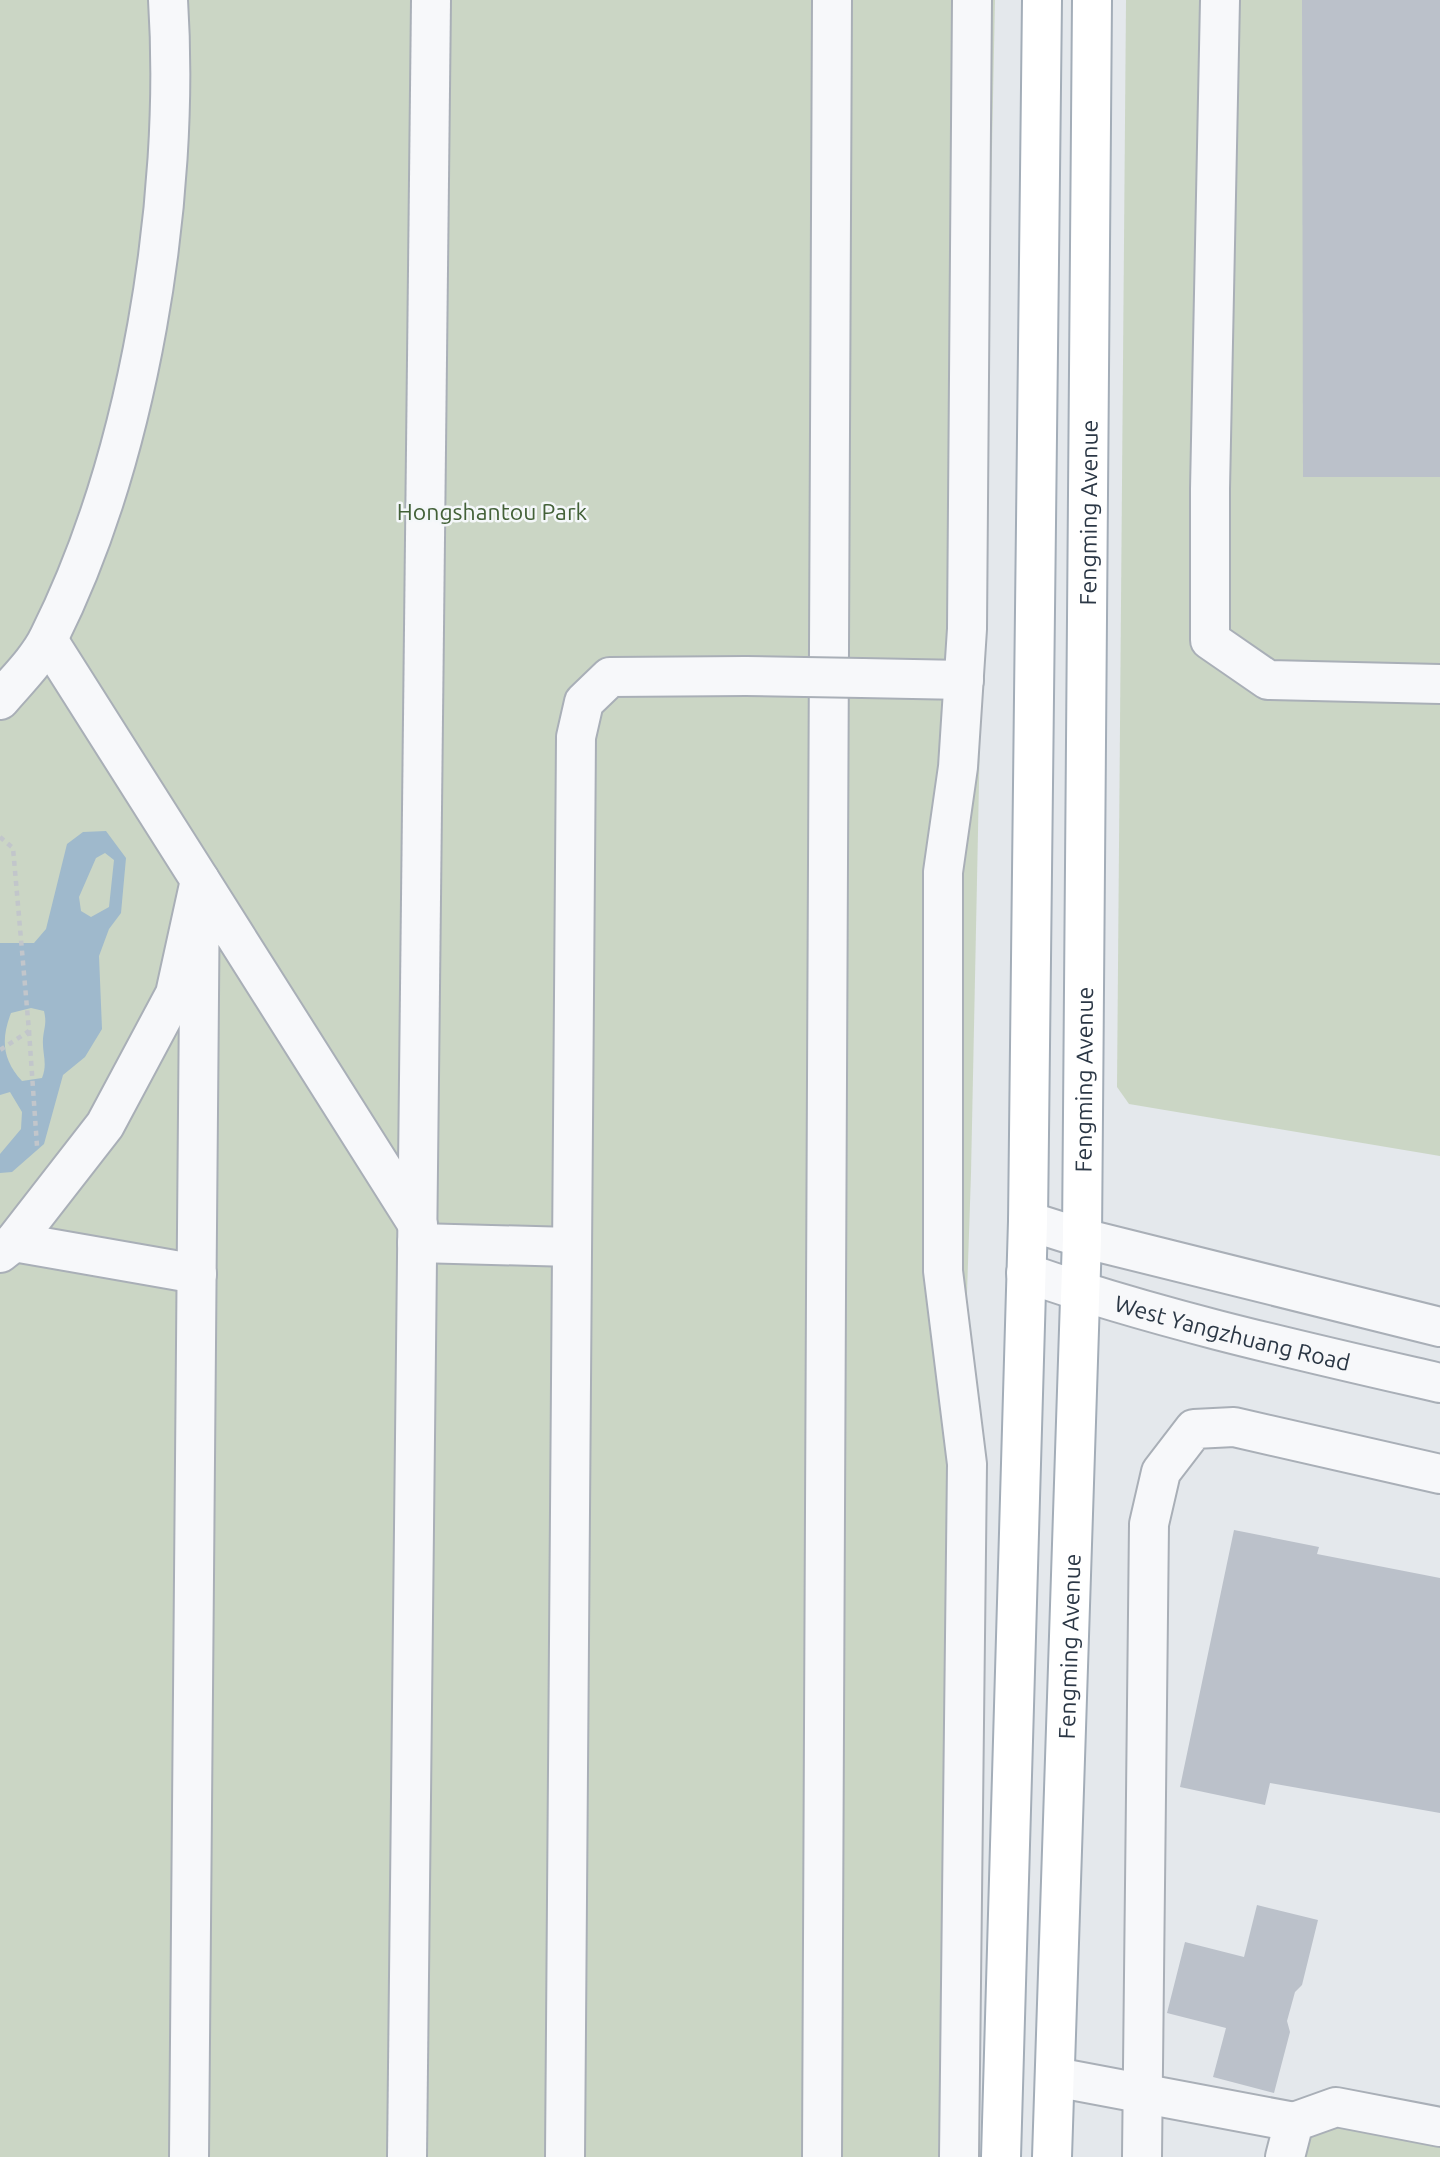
<svg xmlns="http://www.w3.org/2000/svg" width="1440" height="2157" font-family="Ubuntu,sans-serif">
<rect width="100%" height="100%" fill="#e4e8ec"/>
<g fill="#cbd6c5">
<path d="M0,0H995L971,1174L938,2157H0Z"/>
<path d="M1126,0H1440V1156L1129,1104L1117,1087Z"/>
<path d="M1294,2122L1440,2127V2157H1285Z"/>
</g>
<path fill="#9fb9cc" fill-rule="evenodd" d="M106,831L126,858L121,913L109,929L99,956L102,1029L85,1057L63,1075L44,1144L12,1172L0,1173V1154L21,1129L22,1112L10,1092L0,1095V943H34L46,929L67,844L83,832ZM105,853L114,860L109,907L91,917L81,911L79,897L96,858ZM31,1008L44,1011C47,1023 44,1028 43,1039C42,1054 48,1063 42,1078L22,1081C2,1059 1,1039 11,1013Z"/>
<g fill="#bbc1ca">
<path d="M1302,0H1440V477H1303Z"/>
<path d="M1234,1530L1319,1547L1317,1554L1440,1578V1813L1270,1783L1265,1805L1180,1787Z"/>
<path d="M1257,1905L1318,1920L1302,1985L1295,1992L1287,2021L1290,2032L1274,2093L1213,2077L1226,2028L1167,2013L1185,1942L1244,1957Z"/>
</g>
<g fill="none" stroke-linecap="round" stroke-linejoin="round">
<g stroke="#a9afb7" stroke-width="42">
<g id="minor">
<path d="M1220,0L1210,489V640L1268,680L1440,684"/>
<path d="M862,678L964,680"/>
<path d="M0,700C16,681 38,660 49,637C139,457 181,200 168,0"/>
<path d="M1028,1221L1082,1238L1440,1327"/>
<path d="M14,1242L197,1274"/>
<path d="M417,1243L572,1247"/>
<path d="M0,1253L14,1242L105,1125L175,994L200,880L48,640"/>
<path id="s1" d="M1026,1273C1161,1320 1301,1351 1440,1383"/>
<path d="M1055,2077L1294,2122"/>
<path d="M189,2157L200,880L418,1225"/>
<path d="M407,2157L431,0"/>
<path d="M565,2157L576,737L584,702L610,677L746,676"/>
<path d="M822,2157L832,0"/>
<path d="M959,2157L967,1464L943,1271V872L958,767L967,629L972,0"/>
<path d="M1142,2157L1149,1524L1161,1472L1194,1429L1234,1427L1440,1474"/>
<path d="M1285,2157L1294,2122L1336,2107L1440,2127"/>
</g>
</g>
<g stroke="#a3adb8" stroke-width="42">
<g id="major">
<path d="M1001,2157L1028,1221L1042,0"/>
<path id="s2" d="M1052,2157L1082,1238L1092,0"/>
</g>
</g>
<g stroke="#c2c6cb" stroke-width="4.5" stroke-dasharray="5 5" stroke-linecap="butt">
<path d="M0,837L13,848L29,1031L0,1050"/>
<path d="M29,1031L37,1146"/>
</g>
<use href="#minor" stroke="#f7f8fa" stroke-width="38"/>
<use href="#major" stroke="#fff" stroke-width="38"/>
<g stroke="#a9afb7" stroke-width="42" stroke-linecap="butt">
<path id="minor-bridge" d="M746,676L862,678"/>
</g>
<use href="#minor-bridge" stroke="#f7f8fa" stroke-width="38"/>
</g>
<g text-anchor="middle" dominant-baseline="central" stroke-width="5" stroke-linejoin="round" paint-order="stroke">
<g font-size="23" fill="#436138" stroke="#f4f7f9">
<text x="492" y="511">Hongshantou Park</text>
</g>
<g font-size="23" fill="#2b3745" stroke="#f4f7f9">
<text stroke="none"><textPath href="#s2" startOffset="1645">Fengming Avenue</textPath></text>
<text stroke="none"><textPath href="#s2" startOffset="1078">Fengming Avenue</textPath></text>
<text stroke="none"><textPath href="#s1" startOffset="215">West Yangzhuang Road</textPath></text>
<text stroke="none"><textPath href="#s2" startOffset="511">Fengming Avenue</textPath></text>
</g>
</g>
</svg>
